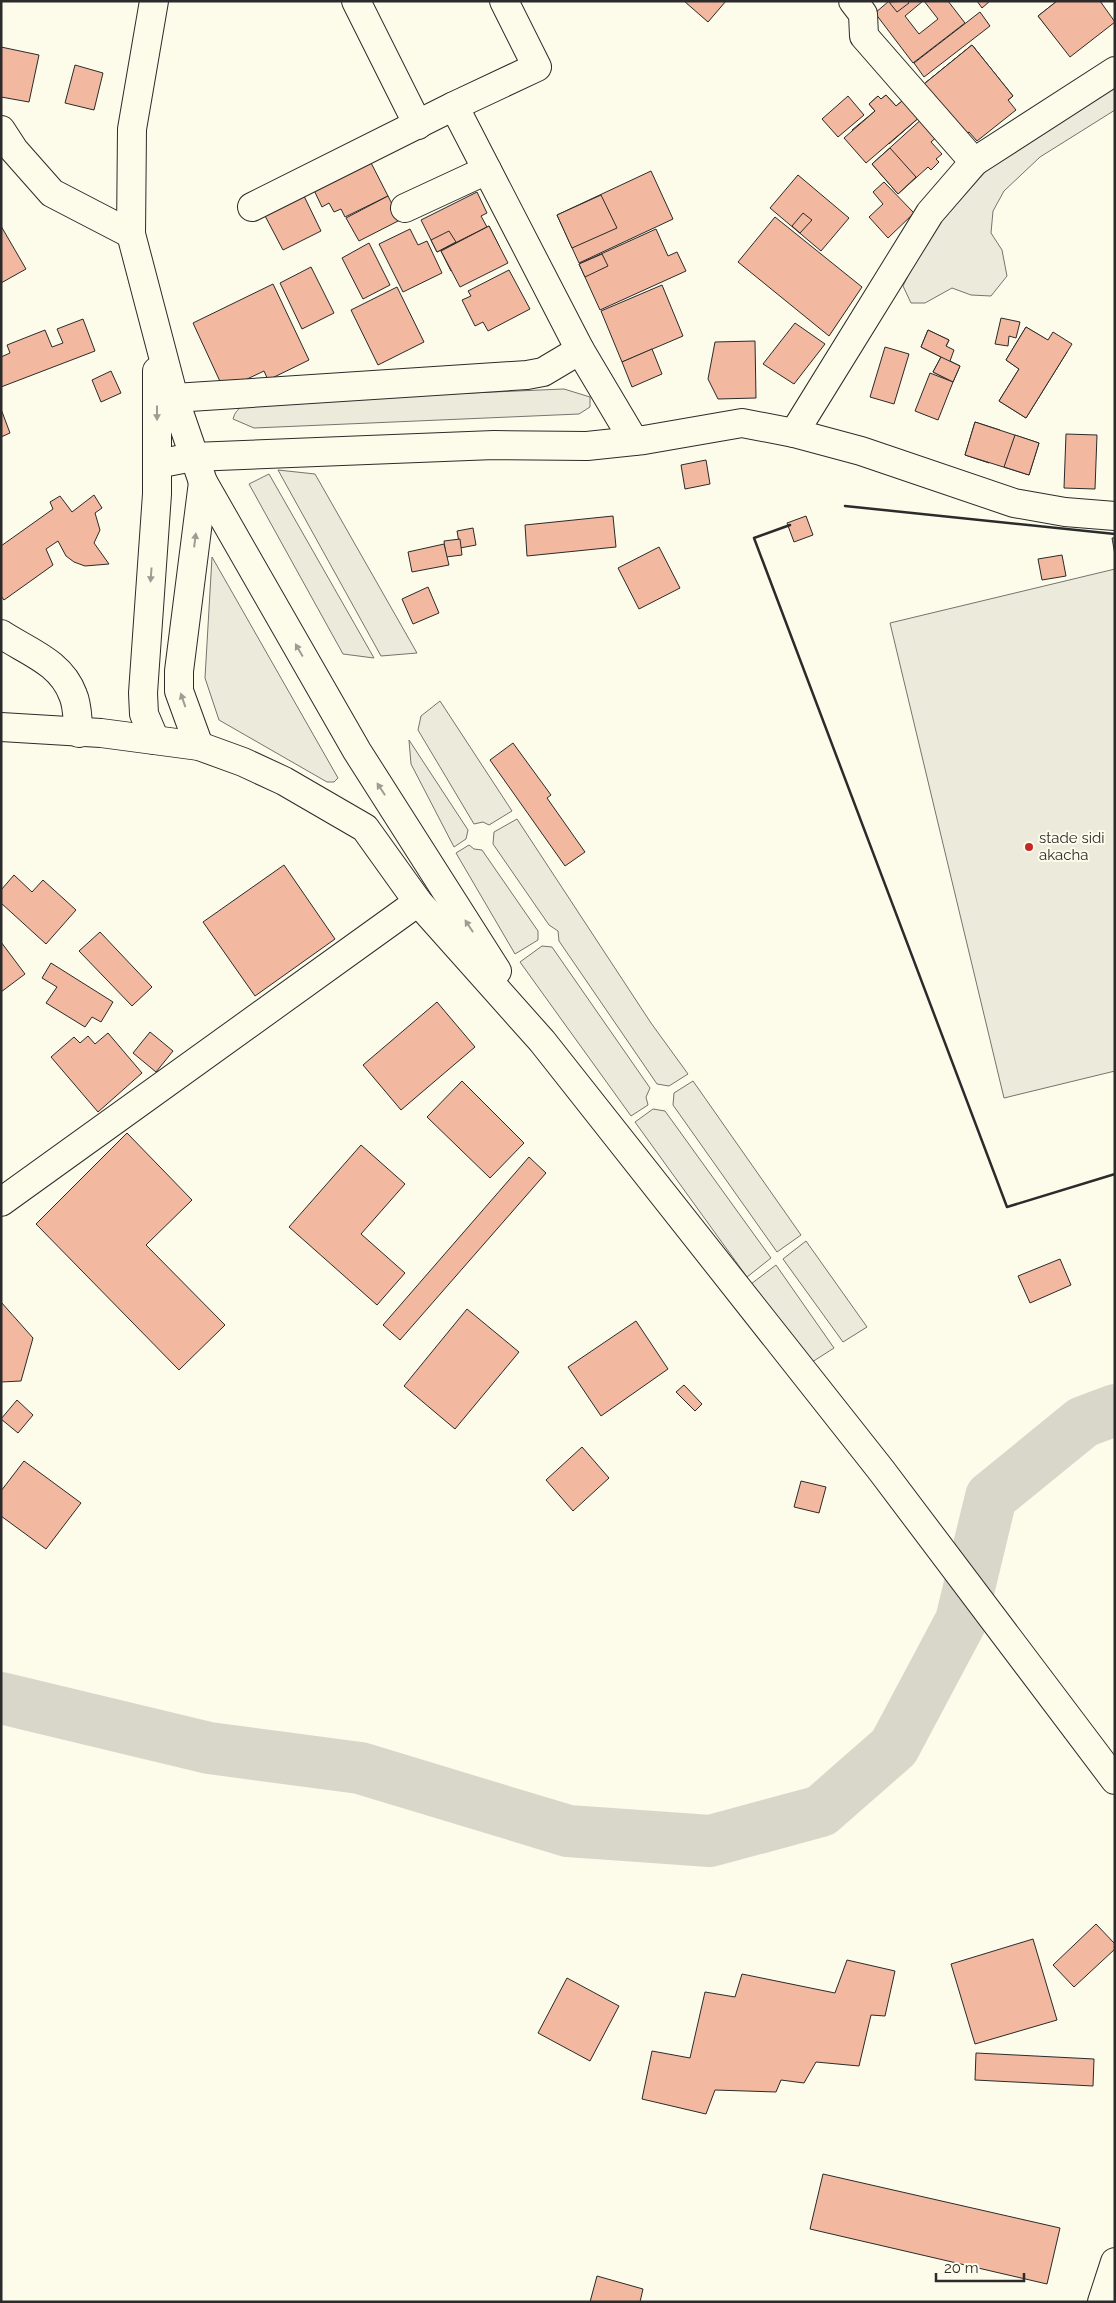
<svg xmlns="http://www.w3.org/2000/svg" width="1116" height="2303" font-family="Raleway,sans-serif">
<rect width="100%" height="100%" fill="#fdfbea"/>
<g fill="#ecebdb" stroke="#74746e">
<path d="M1115,87V110L1040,157L1004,191L993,211L991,233L1002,250L1007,276L991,296L971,295L952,288L925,303H911L903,286L926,239L986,171Z"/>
<path d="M564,389L590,397V407L579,414L254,428L233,419C236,406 247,404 259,402Z"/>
<path d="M278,470L315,474L417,653L381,656Z"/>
<path d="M269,474L374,658L343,654L249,484Z"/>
<path d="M212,557L338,778L334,782H327L219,720L205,678Z"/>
<path d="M1115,569V1071L1004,1098L890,623Z"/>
<path d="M440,701L512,811L489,825L483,822L474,824L418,730L421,716Z"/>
<path d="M409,740L468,830L466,839L454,847L411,764Z"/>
<path d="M517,819L651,1023L688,1074L669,1086L657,1084L559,941L558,931L549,925L493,844L494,832Z"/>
<path d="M469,845L474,849L482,850L538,931V940L515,954L456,853Z"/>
<path d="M542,946L552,947L650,1088L646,1097L648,1105L631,1116L520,962Z"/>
<path d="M693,1081L801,1235L777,1252L673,1105L674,1093Z"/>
<path d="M653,1109L665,1111L771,1258L747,1277L635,1122Z"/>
<path d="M806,1241L867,1327L843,1342L783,1259Z"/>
<path d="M776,1265L834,1348L809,1364L751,1284Z"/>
</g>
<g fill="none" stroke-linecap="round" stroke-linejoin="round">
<path stroke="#d8d7c9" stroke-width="52" d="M1,1698L209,1748L360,1768L568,1831L710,1841L821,1811L894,1747L961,1621L991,1497L1083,1422L1115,1410"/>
</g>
<g fill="#f2b8a0" stroke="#2b2b2b">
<path d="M684,1H726L708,22Z"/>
<path d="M889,1H923L905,16L919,34L938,19L924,1H948L965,23L913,63L875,13Z"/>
<path d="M908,1L909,3L897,12L889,2Z"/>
<path d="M977,1H990L982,8Z"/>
<path d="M1057,1H1100L1101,3L1056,38L1038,16Z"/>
<path d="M1057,1H1100L1115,22L1070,57L1038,16Z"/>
<path d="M980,12L990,26L924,77L914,63Z"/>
<path d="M972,45L1000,81L983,94L978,88L958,104L961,108L951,117L924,84Z"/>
<path d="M972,45L1013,96L965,135L924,84Z"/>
<path d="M972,45L1013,96L1008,100L1016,110L977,141L969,132L965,135L924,84Z"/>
<path d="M1,47L39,55L29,102L1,97Z"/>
<path d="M75,65L103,73L94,110L65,103Z"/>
<path d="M886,95L896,106L907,97L922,115L889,144L881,135L866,147L852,130L875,111L869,104L878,96L881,99Z"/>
<path d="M886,95L896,106L907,97L922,115L866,163L844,138L875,111L869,104L878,96L881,99Z"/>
<path d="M848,96L864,115L838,137L822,119Z"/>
<path d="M924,117L940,134L931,142L942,154L936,159L939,162L931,170L928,167L898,194L872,164Z"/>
<path d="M890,148L916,177L898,194L872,164Z"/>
<path d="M368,157L388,196L345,217L341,209L334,212L329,203L322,207L312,186Z"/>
<path d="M651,171L673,219L579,263L557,215Z"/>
<path d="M798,175L849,218L821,251L770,208Z"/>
<path d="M884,182L914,213L888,238L869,217L883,204L873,192Z"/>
<path d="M477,192L487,213L481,216L487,227L437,252L421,220Z"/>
<path d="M303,194L321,231L283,250L264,214Z"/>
<path d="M601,195L617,228L572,248L557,215Z"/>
<path d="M388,196L400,220L359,241L346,218Z"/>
<path d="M803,213L812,220L800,233L792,226Z"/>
<path d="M775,217L862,287L829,336L738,262Z"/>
<path d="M1,226L26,269L1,283Z"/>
<path d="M489,226L499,246L451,271L441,251Z"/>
<path d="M489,226L508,263L460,287L441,251Z"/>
<path d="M410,229L418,245L427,241L442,273L403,292L379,244Z"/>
<path d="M656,229L668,256L677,252L686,271L600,310L579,264Z"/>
<path d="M449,231L456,242L437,252L431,240Z"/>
<path d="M369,243L390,285L363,299L342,258Z"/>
<path d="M602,254L608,266L585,277L579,264Z"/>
<path d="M311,267L334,313L302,329L280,283Z"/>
<path d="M509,270L530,309L488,331L483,322L475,326L462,300L471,296L468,291Z"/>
<path d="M273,284L309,360L268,380L264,371L224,390L193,323Z"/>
<path d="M662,285L683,336L622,362L601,311Z"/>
<path d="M397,287L424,342L378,365L351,310Z"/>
<path d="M1001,318L1020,322L1016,338L1009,336L1008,346L995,344Z"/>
<path d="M83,319L95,351L1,387V357L10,353L7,345L45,330L52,347L63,343L57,329Z"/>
<path d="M795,323L825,344L794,384L763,364Z"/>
<path d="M1026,327L1067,352L1026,418L999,401L1019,369L1006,360Z"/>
<path d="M1026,327L1048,340L1053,332L1072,344L1026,418L999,401L1019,369L1006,360Z"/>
<path d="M928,330L949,340L941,357L921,347Z"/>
<path d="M928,330L949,340L946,346L954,350L950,361L960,366L953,382L933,372L941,357L921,347Z"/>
<path d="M755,341L756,398L718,399L708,379L715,342Z"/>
<path d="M885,347L909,354L894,404L870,397Z"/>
<path d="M652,349L662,374L632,387L622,362Z"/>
<path d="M941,357L960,366L953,382L933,372Z"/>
<path d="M111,371L121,393L101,402L92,380Z"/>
<path d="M930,373L953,382L938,420L915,411Z"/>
<path d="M1,409L10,433L1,437Z"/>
<path d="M975,422L1000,430L989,463L965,455Z"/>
<path d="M975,422L1039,443L1029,475L965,455Z"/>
<path d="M1066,434L1097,435L1095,489L1064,488Z"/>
<path d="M1015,435L1039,443L1029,475L1004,467Z"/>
<path d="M706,460L710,484L685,489L681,465Z"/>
<path d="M94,495L102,508L95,513L100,530L94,543L109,564L85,566L74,562L66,556L58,541L46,549L53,565L4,600L1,596V546L53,509L50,502L60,496L72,512Z"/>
<path d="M613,516L616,547L527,556L525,525Z"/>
<path d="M806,516L813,535L794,542L787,523Z"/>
<path d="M473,528L476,545L460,548L457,531Z"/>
<path d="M1112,538H1115V555Z"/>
<path d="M460,539L462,555L446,557L444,541Z"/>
<path d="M444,544L449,565L412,572L408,552Z"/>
<path d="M659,547L680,588L639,609L618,568Z"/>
<path d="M1062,555L1066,576L1042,580L1038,559Z"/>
<path d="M428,587L439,613L413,624L402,599Z"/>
<path d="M513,743L551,795L547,798L585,852L565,866L490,760Z"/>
<path d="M284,865L335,939L255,996L203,922Z"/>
<path d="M14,875L32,892L43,880L76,910L46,944L1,903V890Z"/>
<path d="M100,932L152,987L132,1006L79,951Z"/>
<path d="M1,942L25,974L1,992Z"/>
<path d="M51,963L113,1002L101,1022L92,1017L85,1027L46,1003L57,987L42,978Z"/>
<path d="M437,1002L475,1047L401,1110L363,1065Z"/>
<path d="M150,1032L173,1051L156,1072L133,1053Z"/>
<path d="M108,1033L142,1073L98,1112L51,1057L74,1037L80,1043L88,1036L95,1044Z"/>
<path d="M462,1081L524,1143L490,1178L427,1117Z"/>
<path d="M127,1133L192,1200L146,1245L225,1325L179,1370L36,1224Z"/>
<path d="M361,1145L405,1184L361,1234L405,1273L377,1305L289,1227Z"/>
<path d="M529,1157L546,1173L400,1340L383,1325Z"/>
<path d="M1060,1259L1071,1285L1030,1303L1018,1276Z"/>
<path d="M1,1302L33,1338L21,1381L1,1382Z"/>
<path d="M467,1309L519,1352L455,1429L404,1386Z"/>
<path d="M636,1321L668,1369L601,1416L568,1367Z"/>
<path d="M684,1385L702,1404L695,1411L676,1392Z"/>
<path d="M17,1400L33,1415L18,1433L1,1419Z"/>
<path d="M582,1447L609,1478L573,1511L546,1480Z"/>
<path d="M24,1461L81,1503L46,1549L1,1516V1491Z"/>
<path d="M801,1481L826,1487L819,1513L794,1507Z"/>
<path d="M1096,1924L1115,1944V1949L1074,1987L1053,1965Z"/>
<path d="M1033,1939L1057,2020L975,2044L951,1964Z"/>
<path d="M847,1960L895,1971L885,2016L871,2015L859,2066L816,2062L804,2083L781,2080L776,2092L715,2090L706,2114L642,2099L652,2051L690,2058L705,1992L735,1997L742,1974L835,1993Z"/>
<path d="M567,1978L619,2006L590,2061L538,2033Z"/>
<path d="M976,2053L1094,2059L1093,2086L975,2080Z"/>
<path d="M823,2174L1060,2228L1047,2284L810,2229Z"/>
<path d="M597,2276L643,2289L640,2302H590Z"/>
</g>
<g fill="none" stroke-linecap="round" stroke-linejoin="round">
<g stroke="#2b2b2b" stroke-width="30">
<g id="minor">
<path d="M356,1L418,125"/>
<path d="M853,1L863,14L864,36L974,162"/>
<path d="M454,106L537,67L504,1"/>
<path d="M1,130L14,150L52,193L131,234"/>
<path d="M252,207L454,106L580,350L634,441"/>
<path d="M405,208L487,170"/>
<path d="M174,398L527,375L543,372L580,350"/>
<path d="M794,433L930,213L974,162L1115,71"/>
<path d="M157,464L193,457L494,445L587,446L644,440L742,423L794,433L861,451L1014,503L1065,512L1115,516"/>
<path d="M1,634C28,652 61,662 73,695C78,706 77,721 79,733"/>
<path d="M1,1202L418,902"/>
<path d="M1102,2302L1115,2262"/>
</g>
</g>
<g stroke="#2b2b2b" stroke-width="30">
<g id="major">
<path d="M154,1L132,129L131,234L174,398L203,482L357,751L497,971"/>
<path d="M1,727L101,733L199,746L243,762L284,781L365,828L418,902L542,1041L881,1470L1115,1780"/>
<path d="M155,740L144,714L143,693L157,494V371"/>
<path d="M199,746L179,691V671L203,482"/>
</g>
</g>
<use href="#minor" stroke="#fdfbea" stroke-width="28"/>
<use href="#major" stroke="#fdfbea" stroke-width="28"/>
<g stroke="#2b2b2b" stroke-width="2.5">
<path d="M845,506L1115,534"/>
<path d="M790,525L754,538L1007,1207L1115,1174"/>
</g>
</g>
<defs><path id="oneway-solid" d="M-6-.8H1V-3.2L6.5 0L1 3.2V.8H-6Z" transform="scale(1.25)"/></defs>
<g fill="#9e9d94">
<use href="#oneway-solid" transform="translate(157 413) rotate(90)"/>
<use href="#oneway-solid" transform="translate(195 540) rotate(-83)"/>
<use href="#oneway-solid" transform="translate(151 575) rotate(94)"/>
<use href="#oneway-solid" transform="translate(299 650) rotate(-120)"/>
<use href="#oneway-solid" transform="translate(183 700) rotate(-109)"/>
<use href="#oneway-solid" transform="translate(381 789) rotate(-123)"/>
<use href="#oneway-solid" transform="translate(469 926) rotate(-123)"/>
</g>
<circle fill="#c62828" stroke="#fdfbea" stroke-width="2" cx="1029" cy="847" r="5"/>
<g text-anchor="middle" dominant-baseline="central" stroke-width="4" stroke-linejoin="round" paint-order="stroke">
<g font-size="15" fill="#2b2b2b" stroke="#fdfbea" text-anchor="start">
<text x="1039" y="838">stade sidi<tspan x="1039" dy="17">akacha</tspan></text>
</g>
</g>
<rect width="1116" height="2303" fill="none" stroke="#2b2b2b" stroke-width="5"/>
<path d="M936 2273v8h88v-8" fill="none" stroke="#2b2b2b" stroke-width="2.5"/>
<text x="944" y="2273" font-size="15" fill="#2b2b2b" stroke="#fdfbea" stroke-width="4" paint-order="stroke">20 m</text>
</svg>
